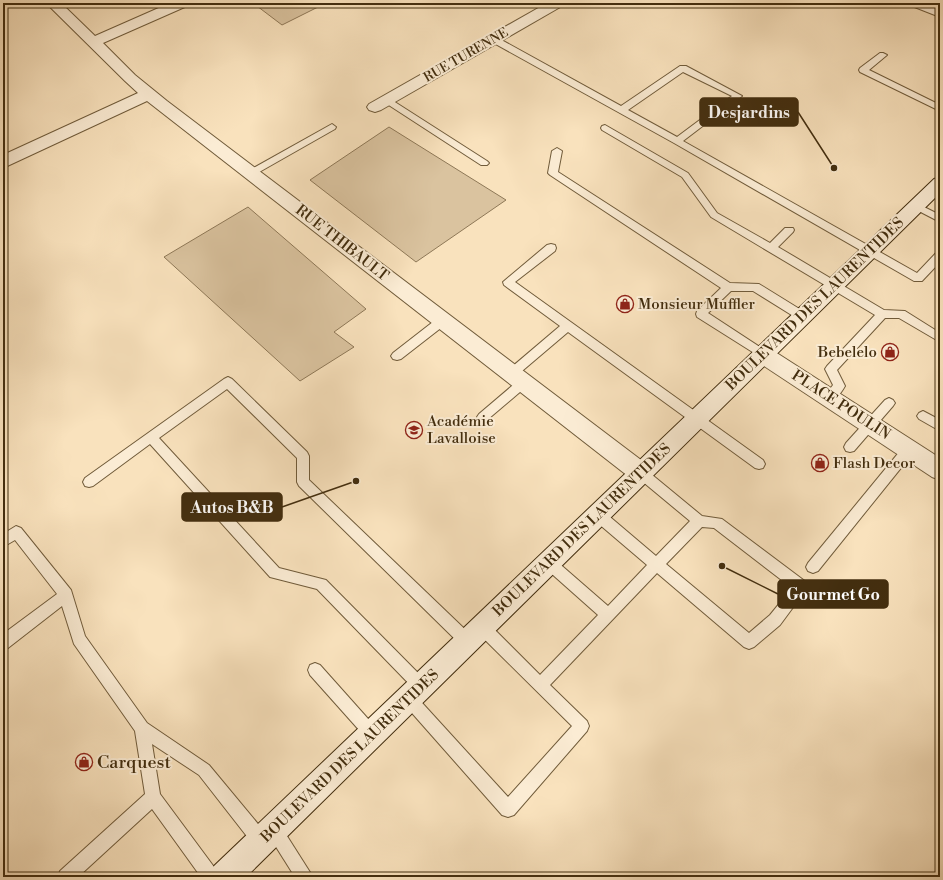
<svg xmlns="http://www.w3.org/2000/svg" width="943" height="880" font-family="'Libre Bodoni',serif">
<rect width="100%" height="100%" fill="#f9e2bd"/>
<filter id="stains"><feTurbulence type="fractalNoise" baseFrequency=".005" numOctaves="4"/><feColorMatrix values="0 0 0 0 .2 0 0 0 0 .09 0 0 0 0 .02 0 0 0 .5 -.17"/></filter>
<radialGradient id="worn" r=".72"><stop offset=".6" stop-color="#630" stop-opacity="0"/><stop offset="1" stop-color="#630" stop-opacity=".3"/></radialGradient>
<g fill="#dac39f" stroke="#8e7857">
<path d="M253,3H326L282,25Z"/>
<path d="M389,127L506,200L416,262L310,180Z"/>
<path d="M248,207L366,309L334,332L354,347L300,381L164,257Z"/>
</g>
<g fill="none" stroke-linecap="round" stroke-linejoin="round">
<g stroke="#705b3a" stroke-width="2">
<g id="lane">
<path d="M490,37H496L621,106L680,66H686L742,96L683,141L917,273L936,253L940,252V262L922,281H914L674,143L490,41ZM683,72L732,96L677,137L628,110Z"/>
<path d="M880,53H883L887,55L869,70L940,105V111L860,72L859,70L860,68Z"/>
<path d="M387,97L487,161L489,163L487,165H481L384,102L383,100Z"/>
<path d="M332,124L336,127L335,129L254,175L251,176L246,173L248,171Z"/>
<path d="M605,125L688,173L717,213L770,243L785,228H793L794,230L793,232L778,247L884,310L905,311L940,333V342L899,318H885L837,370L845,386C841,393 834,404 825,401L823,398L833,385L825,369L827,366L875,315L711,217L682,177L602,130L601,128L602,126Z"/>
<path d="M557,148L562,151L558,172L730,283L759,284L806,313L807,316L806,319L802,320L798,319L753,291H731L708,313L766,351L768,354L766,357L762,358L697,317L696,314L697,311L721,288L550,175L548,173L552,151Z"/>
<path d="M916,203L940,215V222L913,208L911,206L913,204Z"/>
<path d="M551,244L555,245L556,248L555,251L515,282L763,460L765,464L763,468L759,469L755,468L568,332L515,377L511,379L507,377L505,374L507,371L560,326L504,285L503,282L547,245Z"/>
<path d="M442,317L446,318L447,321L446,324L401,359L397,360L393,359L391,356L393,353L438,318Z"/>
<path d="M228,377L232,379L307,452L309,456V480L473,637L475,642L473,647L468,649L463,647L299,486L297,482V458L227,389L159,438L279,568L326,580L427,682L429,687L427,692L422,694L417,692L317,589L270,577L150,444L93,486L89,487L85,486L83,482L85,478L224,379Z"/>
<path d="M523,378L527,380L529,383L527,386L487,420L483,422L479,420L477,417L479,414L519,380Z"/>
<path d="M889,398L893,400L895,403L893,406L854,451L850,452L846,451L844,447L846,443L885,400Z"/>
<path d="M923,411L940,420V431L919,419L917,416L919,413Z"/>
<path d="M909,444L913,445L915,449L913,453L818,571L813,573L808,571L806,567L808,563L905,445Z"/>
<path d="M641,468L645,469L702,516L722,519L806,582L808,587L780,625L754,647L749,649L744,647L657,573L550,685L587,721L589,726L587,731L514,815L508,817L502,815L404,704L402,699L404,694L409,692L414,694L508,797L572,726L478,633L476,628L478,623L483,621L488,623L540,675L598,615L544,567L542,563L544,559L549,557L554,559L608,606L647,565L593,519L592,515L593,511L598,509L603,511L656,556L690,521L637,477L635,473L637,469ZM702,527L714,528L792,588L770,615L749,633L666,564Z"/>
<path d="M16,526L21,528L71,590L85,636L147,723L209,765L268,836L270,842L268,848L262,850L256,848L199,775L152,744L160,794L217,871L219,877H201L152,809L78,877H58L60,871L145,794L135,731L74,644L62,606L8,648L3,650V634L57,594L15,540L3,547V534Z"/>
<path d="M315,663L320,665L378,730L380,735L378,740L373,742L368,740L310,675L308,670L310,665Z"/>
<path d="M274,823L280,825L313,877H295L266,831L268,825Z"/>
</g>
</g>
<g stroke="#705b3a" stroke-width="2">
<g id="street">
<path d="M46,3H61L95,36L170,3H189L187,6L103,43L135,75L167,101L649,466L652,473L649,480L641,483L633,480L147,101L3,168V155L138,93L125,81Z"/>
<path d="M547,3H564L562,6L381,110L375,112L369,110L367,107L369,104Z"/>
<path d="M910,3H929L940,8V17L912,6Z"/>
<path d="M762,346L769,348L940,458V480L932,477L755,360L752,354L755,348Z"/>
</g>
</g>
<g stroke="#432e0f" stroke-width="2">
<path id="secondary" d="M940,177V193L246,877H210L214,866L844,265L934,179Z"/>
</g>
<use href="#lane" fill="#fbecd4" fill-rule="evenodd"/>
<use href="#street" fill="#fbecd4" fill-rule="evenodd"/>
<use href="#secondary" fill="#fbecd4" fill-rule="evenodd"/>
</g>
<defs>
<g id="shop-ring" transform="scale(0.9)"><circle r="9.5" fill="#fbecd4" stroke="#8f2418" stroke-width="1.5"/><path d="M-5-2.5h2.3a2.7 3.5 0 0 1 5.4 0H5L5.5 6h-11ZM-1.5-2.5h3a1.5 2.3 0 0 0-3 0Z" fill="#8f2418"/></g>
<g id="school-ring" transform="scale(0.9)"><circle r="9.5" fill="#fbecd4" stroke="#8f2418" stroke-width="1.5"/><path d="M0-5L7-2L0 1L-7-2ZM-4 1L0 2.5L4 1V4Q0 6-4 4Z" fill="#8f2418"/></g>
</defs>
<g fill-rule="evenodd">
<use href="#shop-ring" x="625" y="304"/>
<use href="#shop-ring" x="890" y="352"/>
<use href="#school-ring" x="414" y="430"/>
<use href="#shop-ring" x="820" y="463"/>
<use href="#shop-ring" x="84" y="762"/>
</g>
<g text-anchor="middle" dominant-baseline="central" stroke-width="4" stroke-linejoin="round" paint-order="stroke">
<g font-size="13" fill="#432e0f" stroke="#fbecd4">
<text transform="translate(466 55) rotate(-30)">RUE TURENNE</text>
</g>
<g font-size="15" fill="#432e0f" stroke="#fbecd4">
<text transform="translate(342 243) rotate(38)">RUE THIBAULT</text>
<text transform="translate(815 304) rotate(-44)">BOULEVARD DES LAURENTIDES</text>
<text transform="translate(841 405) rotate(33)">PLACE POULIN</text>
<text transform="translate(582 530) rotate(-44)">BOULEVARD DES LAURENTIDES</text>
<text transform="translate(350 756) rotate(-44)">BOULEVARD DES LAURENTIDES</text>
</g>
<g font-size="15" fill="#432e0f" stroke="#fbecd4" text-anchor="start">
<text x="638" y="304">Monsieur Muffler</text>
<text x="877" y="352" text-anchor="end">Bebelelo</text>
<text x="427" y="421">Académie<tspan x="427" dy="17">Lavalloise</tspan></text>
<text x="833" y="463">Flash Decor</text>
</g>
<g font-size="18" fill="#432e0f" stroke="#fbecd4" text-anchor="start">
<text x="97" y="762">Carquest</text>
</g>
</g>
<path fill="none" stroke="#432e0f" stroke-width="1.5" d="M834 168L798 112M356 481L282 507M722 566L778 594"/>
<g fill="#432e0f" stroke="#fbecd4" stroke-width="1.5">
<circle cx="834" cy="168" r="4"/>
<circle cx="356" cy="481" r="4"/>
<circle cx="722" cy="566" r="4"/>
</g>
<g fill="#432e0f" stroke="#432e0f" stroke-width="1.5">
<rect x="700" y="98" width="98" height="28" rx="4"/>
<rect x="182" y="493" width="100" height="28" rx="4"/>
<rect x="778" y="580" width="110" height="28" rx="4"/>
</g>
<g font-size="16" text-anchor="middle" font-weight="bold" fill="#fff">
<text x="749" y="118">Desjardins</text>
<text x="232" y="513">Autos B&amp;B</text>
<text x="833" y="600">Gourmet Go</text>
</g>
<rect width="943" height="880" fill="none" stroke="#f9e2bd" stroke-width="16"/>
<rect x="4" y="4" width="935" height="872" fill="none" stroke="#432e0f" stroke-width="2"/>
<rect x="8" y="8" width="927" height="864" fill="none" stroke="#432e0f"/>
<rect width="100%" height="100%" filter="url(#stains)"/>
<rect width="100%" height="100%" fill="url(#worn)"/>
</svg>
